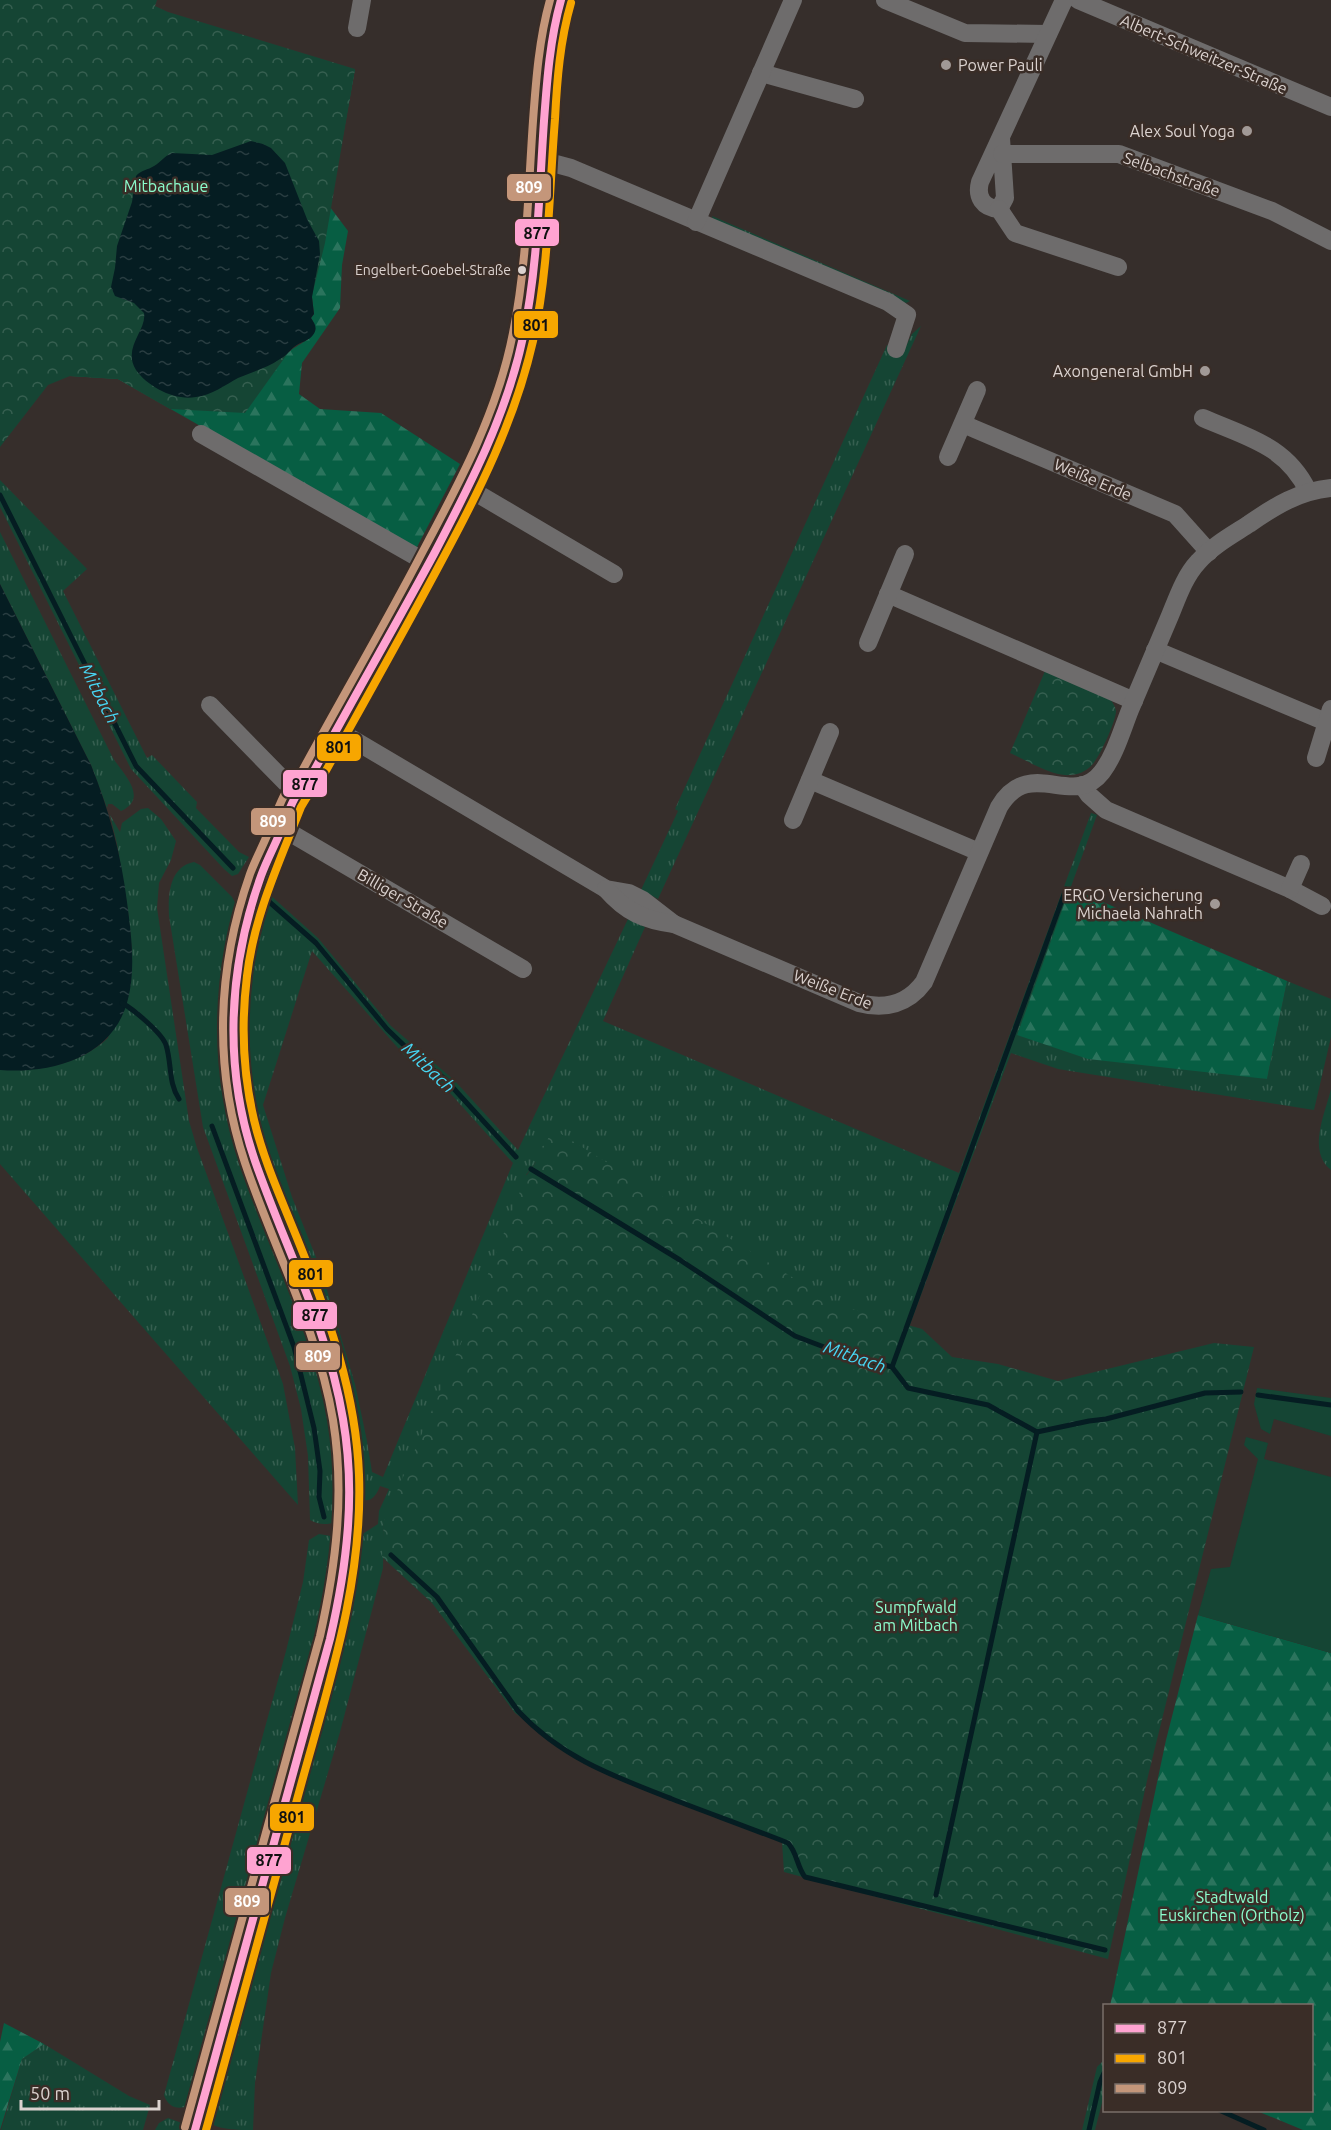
<svg xmlns="http://www.w3.org/2000/svg" width="1331" height="2130" font-family="Ubuntu,sans-serif">
<defs>
<pattern id="grass-tufts" width="24" height="20" patternUnits="userSpaceOnUse" patternTransform="scale(1.5)"><rect width="24" height="20" fill="#154534"/><path d="M3 7l-1-3M5 7V3M7 7l1-3M15 17l-1-3M17 17v-4M19 17l1-3" fill="none" stroke="#365f50"/></pattern>
<pattern id="forest-firs" width="22" height="20" patternUnits="userSpaceOnUse" patternTransform="scale(1.5)"><rect width="22" height="20" fill="#075e43"/><path d="M5 1l3.5 6h-7zM16 11l3.5 6h-7z" fill="#2b745d"/></pattern>
<pattern id="park-crowns" width="20" height="18" patternUnits="userSpaceOnUse" patternTransform="scale(1.5)"><rect width="20" height="18" fill="#154534"/><path d="M2 6a3 3 0 1 1 6 0M12 15a3 3 0 1 1 6 0" fill="none" stroke="#365f50"/></pattern>
<pattern id="water-ripples" width="26" height="14" patternUnits="userSpaceOnUse" patternTransform="scale(1.5)"><rect width="26" height="14" fill="#051d22"/><path d="M2 4q2-2 4 0t4 0M15 11q2-2 4 0t4 0" fill="none" stroke="#293d41"/></pattern>
</defs>
<rect width="100%" height="100%" fill="#362e2b"/>
<g fill="url(#grass-tufts)" fill-rule="evenodd">
<path d="M712,216L910,301L906,303L714,222Z"/>
<path d="M921,326L658,899L641,890L678,811L675,809L887,345L903,352L912,334Z"/>
<path d="M0,480L87,569L63,591L147,758L152,755L197,802L196,808L239,852L249,857L238,874L232,876L224,869L131,769L0,507Z"/>
<path d="M0,532L113,758C124,775 149,798 121,811L112,804H108L107,808L91,765L0,584Z"/>
<path d="M148,808L161,819L176,841L171,860L159,883L157,908L189,1121L197,1148L283,1384L295,1448L298,1505L0,1164V1070C39,1071 78,1066 108,1038L132,951L128,911L117,844L110,815L120,832L122,823L141,809Z"/>
<path d="M1091,813L1097,815L1017,1035L1267,1079L1287,981L1331,999V1037L1314,1110L1058,1069L1011,1053L896,1362L536,1162L526,1175L669,1259L384,1521L383,1568L340,1732L285,1918L271,1973L255,2083L253,2130C239,2130 218,2130 209,2122L357,1541L361,1535L378,1524L379,1511L389,1489L380,1486C377,1494 371,1504 362,1499L263,1154L245,1069L244,990L259,915L269,894L318,938L391,1026L454,1080L518,1150L628,919L645,927L603,1021L959,1173ZM312,951L414,1066L441,1083L513,1163L383,1477L372,1472L367,1441L355,1384L321,1270L292,1197L263,1105Z"/>
<path d="M194,862L200,865L232,897L238,908L224,1020L322,1368L338,1453L337,1522C326,1525 319,1525 310,1520L308,1456L301,1409L290,1366L203,1127L169,916C168,895 169,867 194,862Z"/>
<path d="M1331,1089V1170C1307,1151 1325,1114 1331,1089Z"/>
<path d="M319,1534L331,1536L335,1540L326,1617L191,2104C180,2111 168,2108 164,2095L286,1651L303,1582L309,1540Z"/>
<path d="M44,2044L129,2096L150,2105L143,2130H1L22,2059Z"/>
<path d="M1104,2060V2095L1095,2130H1082L1097,2067Z"/>
<path d="M168,2118L182,2123L184,2130H155L159,2123Z"/>
</g>
<g fill="url(#forest-firs)" fill-rule="evenodd">
<path d="M355,69L330,207L348,231L342,265L340,308L302,363L299,394L320,409L381,413L460,464L416,549L118,379L70,376ZM312,297L314,314L311,318C324,338 300,341 288,353Z"/>
<path d="M1070,888L1287,981L1267,1079L1088,1059L1017,1035Z"/>
<path d="M1198,1615L1331,1653V2130H1303L1257,2111L1312,2110V2006H1110L1166,1740Z"/>
<path d="M4,2023L44,2044L22,2059L0,2130V2042Z"/>
</g>
<g fill="url(#park-crowns)">
<path d="M0,0H157L155,6L168,12L355,69L325,243L303,332L245,413L170,409L118,379L70,376L48,385L0,447Z"/>
<path d="M1045,671L1110,699C1113,703 1115,706 1116,711C1116,721 1099,759 1091,766C1086,771 1078,775 1070,775C1053,777 1026,760 1010,753Z"/>
<path d="M553,1129L837,1305L922,1329L952,1357L998,1364L1058,1381L1214,1343L1254,1347L1148,1776L1108,1959L784,1872L782,1842L597,1770L515,1713L432,1603L382,1557L384,1521L462,1341L526,1176L536,1162Z"/>
</g>
<g fill="#154534">
<path d="M1257,1388L1331,1398V1436L1274,1419L1270,1434L1261,1429L1254,1404Z"/>
<path d="M1246,1437L1268,1443L1264,1459L1331,1477V1653L1198,1615L1211,1569L1230,1567L1258,1459L1244,1445Z"/>
</g>
<g fill="url(#water-ripples)">
<path d="M251,141L263,144L271,148L285,163L307,219L319,241L320,254L312,297L314,314L311,318C315,324 318,328 313,335C309,341 300,342 294,347C289,351 286,356 280,359C267,368 252,372 238,378C225,385 212,395 196,397C175,401 148,387 136,370C122,347 147,331 144,313L134,303L115,296L111,287L115,268L117,246L132,202L136,176C141,170 148,170 154,166C161,162 164,156 172,153L212,155Z"/>
<path d="M0,584L91,765C109,810 121,854 127,902C131,933 136,968 128,999C114,1057 53,1074 0,1070Z"/>
</g>
<g fill="none" stroke-linecap="round" stroke-linejoin="round">
<g stroke="#051d22" stroke-width="5">
<path d="M0,495L136,766L233,868"/>
<path d="M266,899L316,943L387,1029L414,1055L445,1079L516,1157"/>
<path d="M122,1003C133,1009 162,1033 166,1045C172,1064 168,1082 179,1099"/>
<path d="M212,1126L294,1347L314,1428L320,1471L319,1497L324,1517"/>
<path d="M531,1169L680,1260L795,1336L840,1353L892,1367L908,1388L988,1405L1037,1432L1089,1421L1106,1419L1205,1393L1241,1392"/>
<path d="M892,1367L1066,889"/>
<path d="M1258,1395L1331,1405"/>
<path d="M391,1555L437,1597L518,1711C562,1758 613,1776 672,1799C711,1814 750,1828 788,1843C797,1852 797,1867 805,1877L1105,1950"/>
<path d="M936,1895L1037,1432"/>
<path d="M1219,2110L1264,2130"/>
<path d="M1089,2130L1100,2082L1104,2073"/>
</g>
<g stroke="#6e6c6c" stroke-width="18">
<path d="M885,0L965,33L1048,34"/>
<path d="M1078,0L1331,107"/>
<path d="M357,28L362,0"/>
<path d="M761,73L855,99"/>
<path d="M1001,138L1005,198L999,209C983,208 976,197 980,182L1064,0"/>
<path d="M1002,154H1119L1272,211L1331,241"/>
<path d="M541,160L571,168L888,302L907,315L896,349"/>
<path d="M999,209L1015,233L1118,267"/>
<path d="M696,222L793,0"/>
<path d="M1203,418C1246,437 1286,445 1308,491"/>
<path d="M963,424L1175,514L1209,552"/>
<path d="M201,434L429,564"/>
<path d="M948,457L977,390"/>
<path d="M468,488L614,574"/>
<path d="M888,594L1134,701"/>
<path d="M868,643L905,554"/>
<path d="M1155,650L1326,722"/>
<path d="M210,705L296,793"/>
<path d="M337,730L606,889L629,893L643,900L674,924"/>
<path d="M1316,758L1331,709"/>
<path d="M810,780L979,852"/>
<path d="M1082,785L1089,795L1106,810L1290,889L1322,906"/>
<path d="M793,820L830,732"/>
<path d="M282,828L523,969"/>
<path d="M606,889C626,912 644,920 674,924L859,1003C885,1010 908,1004 924,982L999,807C1030,755 1073,810 1102,772C1115,755 1122,730 1130,710C1143,679 1156,649 1169,618C1177,599 1184,577 1198,562C1212,546 1232,535 1249,524C1275,506 1299,491 1331,488"/>
<path d="M1290,889L1301,864"/>
</g>
<path stroke="#696465" stroke-width="26" d="M195,2130L330,1639C348,1566 356,1493 343,1418C328,1329 286,1245 255,1160C222,1066 227,959 264,867C269,854 276,842 281,830C290,809 291,794 309,780C352,700 398,622 440,542C476,473 506,414 523,337C538,262 539,183 545,107C548,71 550,35 561,0"/>
<g stroke="#3a2d27" stroke-width="12">
<path id="bus-1" d="M195,2130L330,1639C347,1566 356,1493 343,1419C328,1328 285,1247 255,1161C223,1068 228,968 261,876C266,862 273,849 279,835C288,815 292,795 309,780C350,704 393,630 434,554C470,485 507,414 523,337C538,266 539,193 544,121C547,80 550,39 561,0"/>
</g>
<g stroke="#3a2d27" stroke-width="12">
<path id="bus-2" d="M206,2130C238,2015 269,1900 301,1785C329,1683 363,1582 359,1475C356,1394 329,1317 299,1243C283,1203 264,1162 254,1120C243,1073 241,1024 247,976C254,916 279,863 301,807L307,797L318,785C359,711 401,637 441,562C479,492 515,420 533,341C549,269 549,193 555,119C557,80 560,41 571,3"/>
</g>
<g stroke="#3a2d27" stroke-width="12">
<path id="bus-3" d="M185,2127L320,1636C336,1565 345,1493 333,1420C318,1330 274,1249 245,1163C213,1068 217,968 250,874C256,858 264,844 270,828C279,808 284,788 301,773C341,699 384,626 423,551C460,482 498,411 513,333C527,264 528,192 533,121C536,80 539,39 550,0"/>
</g>
<use href="#bus-1" stroke="#ffa3d1" stroke-width="8"/>
<use href="#bus-2" stroke="#f7a600" stroke-width="8"/>
<use href="#bus-3" stroke="#c4967a" stroke-width="8"/>
</g>
<g fill="#a19996" stroke="#3a2d27" stroke-width="2">
<circle cx="946" cy="65" r="6"/>
<circle cx="1247" cy="131" r="6"/>
<circle cx="1205" cy="371" r="6"/>
<circle cx="1215" cy="904" r="6"/>
</g>
<circle fill="#dbd2cf" stroke="#3a2d27" stroke-width="2" cx="522" cy="270" r="5"/>
<g text-anchor="middle" dominant-baseline="central" stroke-width="5" stroke-linejoin="round" paint-order="stroke">
<g font-size="14" fill="#dbd2cf" stroke="#3a2d27" text-anchor="end">
<text x="511" y="270">Engelbert-Goebel-Straße</text>
</g>
<g font-size="16" fill="#dbd2cf" stroke="#3a2d27">
<text transform="translate(1204 54) rotate(23)">Albert-Schweitzer-Straße</text>
<text transform="translate(1172 174) rotate(20)">Selbachstraße</text>
<text transform="translate(1093 479) rotate(23)">Weiße Erde</text>
<text transform="translate(403 898) rotate(30)">Billiger Straße</text>
<text transform="translate(833 989) rotate(21)">Weiße Erde</text>
</g>
<g font-size="16" fill="#dbd2cf" stroke="#3a2d27" text-anchor="end">
<text x="958" y="65" text-anchor="start">Power Pauli</text>
<text x="1235" y="131">Alex Soul Yoga</text>
<text x="1193" y="371">Axongeneral GmbH</text>
<text x="1203" y="895">ERGO Versicherung<tspan x="1203" dy="18">Michaela Nahrath</tspan></text>
</g>
<g font-size="16" fill="#8bfdcd" stroke="#3a2d27">
<text x="166" y="186">Mitbachaue</text>
<text x="916" y="1607">Sumpfwald<tspan x="916" dy="18">am Mitbach</tspan></text>
<text x="1232" y="1897">Stadtwald<tspan x="1232" dy="18">Euskirchen (Ortholz)</tspan></text>
</g>
<g font-size="18" font-style="italic" fill="#47d6f3" stroke="#3a2d27">
<text transform="translate(100 693) rotate(63)">Mitbach</text>
<text transform="translate(429 1067) rotate(43)">Mitbach</text>
<text transform="translate(855 1356) rotate(19)">Mitbach</text>
</g>
</g>
<g stroke="#3a2d27" stroke-width="2">
<rect x="506" y="173" width="46" height="29" rx="6" fill="#c4967a"/>
<rect x="514" y="218" width="46" height="29" rx="6" fill="#ffa3d1"/>
<rect x="513" y="310" width="46" height="29" rx="6" fill="#f7a600"/>
<rect x="316" y="733" width="46" height="29" rx="6" fill="#f7a600"/>
<rect x="282" y="769" width="46" height="29" rx="6" fill="#ffa3d1"/>
<rect x="250" y="807" width="46" height="29" rx="6" fill="#c4967a"/>
<rect x="288" y="1259" width="46" height="29" rx="6" fill="#f7a600"/>
<rect x="292" y="1301" width="46" height="29" rx="6" fill="#ffa3d1"/>
<rect x="295" y="1342" width="46" height="29" rx="6" fill="#c4967a"/>
<rect x="269" y="1803" width="46" height="29" rx="6" fill="#f7a600"/>
<rect x="246" y="1846" width="46" height="29" rx="6" fill="#ffa3d1"/>
<rect x="224" y="1887" width="46" height="29" rx="6" fill="#c4967a"/>
</g>
<g font-size="16" text-anchor="middle" font-weight="bold" fill="#fff">
<text x="529" y="193">809</text>
<text x="273" y="827">809</text>
<text x="318" y="1362">809</text>
<text x="247" y="1907">809</text>
</g>
<g font-size="16" text-anchor="middle" font-weight="bold" fill="#111">
<text x="537" y="239">877</text>
<text x="536" y="331">801</text>
<text x="339" y="753">801</text>
<text x="305" y="790">877</text>
<text x="311" y="1280">801</text>
<text x="315" y="1321">877</text>
<text x="292" y="1823">801</text>
<text x="269" y="1866">877</text>
</g>
<rect x="1103" y="2004" width="210" height="108" fill="#3a2d27" stroke="#7a6f6a" stroke-width="1.5"/>
<rect x="1115" y="2024" width="30" height="9" fill="#ffa3d1" stroke="#7a6f6a" stroke-width="1.5"/>
<text x="1157" y="2034" font-size="18" fill="#dbd2cf">877</text>
<rect x="1115" y="2054" width="30" height="9" fill="#f7a600" stroke="#7a6f6a" stroke-width="1.5"/>
<text x="1157" y="2064" font-size="18" fill="#dbd2cf">801</text>
<rect x="1115" y="2084" width="30" height="9" fill="#c4967a" stroke="#7a6f6a" stroke-width="1.5"/>
<text x="1157" y="2094" font-size="18" fill="#dbd2cf">809</text>
<path d="M21 2100v9h138v-9" fill="none" stroke="#dbd2cf" stroke-width="3"/>
<text x="30" y="2100" font-size="18" fill="#dbd2cf" stroke="#3a2d27" stroke-width="4.5" paint-order="stroke">50 m</text>
</svg>
